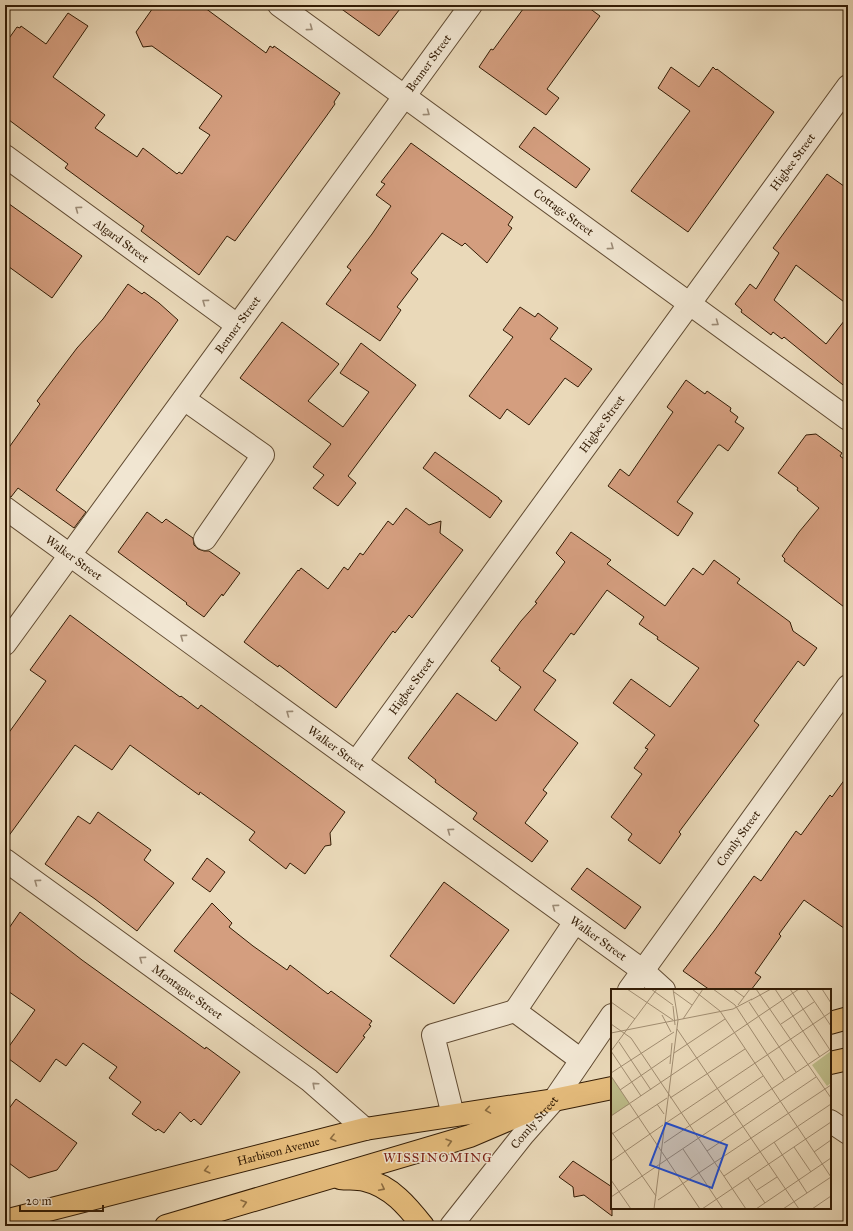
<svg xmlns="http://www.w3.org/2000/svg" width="853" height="1231" font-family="'IM FELL Great Primer',serif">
<rect width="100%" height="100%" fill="#ead9b9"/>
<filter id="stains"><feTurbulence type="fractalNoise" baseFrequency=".005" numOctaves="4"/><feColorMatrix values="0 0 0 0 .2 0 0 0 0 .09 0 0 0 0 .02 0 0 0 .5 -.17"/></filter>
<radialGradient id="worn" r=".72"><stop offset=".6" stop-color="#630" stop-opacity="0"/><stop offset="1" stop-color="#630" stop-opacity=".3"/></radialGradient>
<g fill="#d49e7f" stroke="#331c05">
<path d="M155,5H201L266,53L270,46L273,48L274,46L340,93L334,102L335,104L325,118L235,241L227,236L199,275L141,231L144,226L65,168L68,164L5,117V44L17,27L20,28L21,26L46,44L68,13L88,26L53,77L105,115L95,128L137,157L143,148L177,174L179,172L182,174L210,135L199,128L222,96L152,46L143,47L136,32Z"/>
<path d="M336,5H403L379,36Z"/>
<path d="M526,5H585L600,16L547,89L559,98L546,115L479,67L491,49L493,50Z"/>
<path d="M671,67L699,87L713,67L716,70L717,69L774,112L688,232L631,191L690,111L658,88Z"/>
<path d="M534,127L590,169L576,188L519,147Z"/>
<path d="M411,143L513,217L508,225L512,228L487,263L465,243L462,246L442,233L411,273L418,279L397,307L401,310L380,341L326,304L351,270L347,267L372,234L391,206L376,195L385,184L381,182Z"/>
<path d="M827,174L848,189V305L796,265L774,300L826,344L848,316V389L784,337L782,339L773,332L771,335L741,312L742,310L735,304L750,284L756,289L779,253L773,248Z"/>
<path d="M5,201L82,256L52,298L5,264Z"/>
<path d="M128,284L142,294L144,292L159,303L178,320L56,490L86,512L74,528L18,488L11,497L5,496V453L40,404L37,401L77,348L103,319Z"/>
<path d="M520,307L535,317L538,313L558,328L550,339L592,369L578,387L565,378L529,425L507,409L500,419L469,396L513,337L503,330Z"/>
<path d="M282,322L339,364L308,401L343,427L369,392L340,373L361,343L416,385L348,476L356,483L338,506L313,488L324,475L313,467L331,444L240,378Z"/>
<path d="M686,380L705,394L707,391L731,408L730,411L738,417L735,422L744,428L728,451L720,445H718L677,502L693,513L678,536L608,486L620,469L629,476L673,412L667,407Z"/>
<path d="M816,434L842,453L840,456L848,462V610L784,561L785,559L782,556L799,532L819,508L797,490L798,488L778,473L806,435Z"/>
<path d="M435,452L499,498V499L502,501L490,518L423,468Z"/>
<path d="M406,508L429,525L441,521L440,533L463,550L412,618L409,615L395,633L393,631L336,708L279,665L278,667L268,660L244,642L298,570L299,571L301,568L328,589L344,567L348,570L360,553L363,555L388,521L393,525Z"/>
<path d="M147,512L162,523L166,519L193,538L194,545L198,549L204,551H209L240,573L223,596L222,594L204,617L186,604L187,603L118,552Z"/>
<path d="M571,532L611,560L607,564L665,606L693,568L703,575L714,560L740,579L737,583L790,622L793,631L817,648L804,666L798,661L754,721L759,725L679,832L681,834L660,864L628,840L632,834L611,817L642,774L634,768L648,749L645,748L655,735L613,703L631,679L670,707L699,668L657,639L658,637L639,624L644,617L607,590L574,635L571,633L543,671L556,680L534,710L578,743L543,790L547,793L525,823L548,841L532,862L473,819L477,813L435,782L436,780L408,758L457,693L496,721L521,687L499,670L500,668L491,661L521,621L537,603L535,602L565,562L556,553Z"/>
<path d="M70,615L180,697L181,696L198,709L201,705L345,812L330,833L331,845L325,846L305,874L290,863L286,869L249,840L255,832L200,792L199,795L130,745L112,770L75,745L5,841V738L46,681L30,670Z"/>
<path d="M848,775V931L804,900L779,934L781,936L755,973L761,977L751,990H710L683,971L714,931L754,876L761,881L796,831L801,835L830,795L832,797Z"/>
<path d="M98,812L151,850L144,860L174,883L137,931L95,899L45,864L78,816L90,824Z"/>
<path d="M207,858L225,872L210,892L192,879Z"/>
<path d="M587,868L641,907L625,929L571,889Z"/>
<path d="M444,882L509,930L454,1004L390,956Z"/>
<path d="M212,903L232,923L229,927L253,946L287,970L290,965L328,994L331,991L372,1021L369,1025L371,1026L363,1036L365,1037L337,1073L174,951Z"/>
<path d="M20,912L82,960L205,1049L206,1047L240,1072L201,1125L194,1119L191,1122L180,1112L164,1133L158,1129L156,1131L132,1114L141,1102L109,1078L117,1067L83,1043L66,1066L56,1059L40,1082L5,1056V1052L35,1010L5,989V934Z"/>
<path d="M16,1099L77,1143L57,1170L29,1178L5,1160V1114Z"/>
<path d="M573,1161L612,1187V1216L584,1195L574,1197L573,1187L559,1177Z"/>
</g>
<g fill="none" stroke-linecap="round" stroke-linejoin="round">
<g stroke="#614b32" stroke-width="24">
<g id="minor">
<path id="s1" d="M279,5L848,419"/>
<path id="s2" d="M5,156L237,325"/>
<path d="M184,399L263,455L205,539"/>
<path id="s3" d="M5,508L642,970L664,990"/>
<path id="s4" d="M5,644L471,5"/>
<path id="s5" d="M356,762L848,86"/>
<path id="s6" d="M5,860L309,1080L365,1129"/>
<path d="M575,922L515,1011L581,1060"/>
<path id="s7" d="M629,990L848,686"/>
<path d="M453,1115L433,1035L515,1011"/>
<path d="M830,1121L848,1133"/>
<path id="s8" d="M451,1226L523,1135L554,1100L612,1015"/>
</g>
</g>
<g stroke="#331c05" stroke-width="24">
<g id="major">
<path d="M830,1023L848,1018"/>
<path d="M830,1063L848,1059"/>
<path d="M340,1178C349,1179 357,1178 365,1180C391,1186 408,1207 423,1226"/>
<path id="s9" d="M5,1221L365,1129L554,1100L612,1088"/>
<path d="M166,1226L470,1136L526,1112"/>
</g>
</g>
<use href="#minor" stroke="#f1e6d2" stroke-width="22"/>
<use href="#major" stroke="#e5bc7c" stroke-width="22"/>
</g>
<defs><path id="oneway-chevron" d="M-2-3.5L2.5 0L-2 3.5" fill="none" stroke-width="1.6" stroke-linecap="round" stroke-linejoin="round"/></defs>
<g stroke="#9c8b76">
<use href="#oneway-chevron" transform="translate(310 28) rotate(36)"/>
<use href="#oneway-chevron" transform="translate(427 113) rotate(36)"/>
<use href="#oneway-chevron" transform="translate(78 209) rotate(-144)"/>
<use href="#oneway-chevron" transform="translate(611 247) rotate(36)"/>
<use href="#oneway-chevron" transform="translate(205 302) rotate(-144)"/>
<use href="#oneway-chevron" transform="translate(716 323) rotate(36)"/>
<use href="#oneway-chevron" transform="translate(183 637) rotate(-144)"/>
<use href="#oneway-chevron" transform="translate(289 713) rotate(-144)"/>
<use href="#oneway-chevron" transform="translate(450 831) rotate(-144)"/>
<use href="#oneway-chevron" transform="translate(37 882) rotate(-144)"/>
<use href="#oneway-chevron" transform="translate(555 907) rotate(-144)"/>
<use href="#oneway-chevron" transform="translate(142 959) rotate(-144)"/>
<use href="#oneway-chevron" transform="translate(315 1085) rotate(-138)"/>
</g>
<g stroke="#8c6c40">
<use href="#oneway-chevron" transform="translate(488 1110) rotate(171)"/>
<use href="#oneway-chevron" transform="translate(333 1138) rotate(166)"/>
<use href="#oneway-chevron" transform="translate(449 1142) rotate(-16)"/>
<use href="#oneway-chevron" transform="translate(207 1170) rotate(166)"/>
<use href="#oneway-chevron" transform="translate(382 1188) rotate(27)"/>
<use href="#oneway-chevron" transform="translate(244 1203) rotate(-16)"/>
</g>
<g text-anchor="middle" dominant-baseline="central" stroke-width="3" stroke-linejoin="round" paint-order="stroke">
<g font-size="12" fill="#331c05" stroke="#f1e6d2">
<text stroke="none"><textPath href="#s4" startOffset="719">Benner Street</textPath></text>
<text stroke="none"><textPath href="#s5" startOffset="742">Higbee Street</textPath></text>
<text stroke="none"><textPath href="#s1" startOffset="352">Cottage Street</textPath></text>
<text stroke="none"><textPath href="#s2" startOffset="144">Algard Street</textPath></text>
<text stroke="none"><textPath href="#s4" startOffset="395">Benner Street</textPath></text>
<text stroke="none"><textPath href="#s5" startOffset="418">Higbee Street</textPath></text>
<text stroke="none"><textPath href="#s3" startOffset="85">Walker Street</textPath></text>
<text stroke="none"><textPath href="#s5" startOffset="94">Higbee Street</textPath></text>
<text stroke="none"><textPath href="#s3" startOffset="409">Walker Street</textPath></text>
<text stroke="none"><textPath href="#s7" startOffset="187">Comly Street</textPath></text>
<text stroke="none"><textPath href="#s3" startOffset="733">Walker Street</textPath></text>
<text stroke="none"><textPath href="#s6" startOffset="225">Montague Street</textPath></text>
<text stroke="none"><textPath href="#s8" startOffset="133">Comly Street</textPath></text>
<text stroke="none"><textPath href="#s9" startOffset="282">Harbison Avenue</textPath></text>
</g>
<g font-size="13" letter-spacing="1" fill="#7a1f14" stroke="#f1e6d2">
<text x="438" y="1158">WISSINOMING</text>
</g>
</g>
<g transform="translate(611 989)">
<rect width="220" height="220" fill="#ead9b9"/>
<path d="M220,62V94L216,97L201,76ZM0,87L19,115L0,127Z" fill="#bebd8a"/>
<path fill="none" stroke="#a18d71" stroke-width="1" d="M16,0L62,31M40,0L62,16M81,0L109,22L220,188M102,0L124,16L173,91M122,0L133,8M145,0L220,109M164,0L209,68M179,0L219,61M195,0L220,37M211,0L220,14M63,3L81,16M140,11L160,0M0,13L24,30M138,13L185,83M127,16L139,0M62,17L64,36M51,26L60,43M72,30L92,0M0,35L20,49L135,220M170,35L203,13M66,40L188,220M0,44L122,20L141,10M8,53L40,101M0,62L46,0M0,62L30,107M63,64L114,30M59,75L61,54M0,84L63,43M0,87L89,220M9,101L60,66M59,109L134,60M46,115L53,125M0,127L188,0M55,134L220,23M0,142L45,207M1,145L56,109M163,153L196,204M53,154L152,87M183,158L200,183M72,160L112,220M96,162L205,88M203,163L220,151M0,172L52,136M113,187L220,115M137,189L154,214M0,191L20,220M146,201L166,188M0,208L220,60M47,211L220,96M43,220L67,31L62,0M91,220L220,133M145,220L220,169M172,220L220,188M201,220L220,207"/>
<path fill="#1d4ed8" fill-opacity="0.15" stroke="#1d4ed8" stroke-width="2" d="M55,134L116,156L101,199L39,176Z"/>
<rect width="220" height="220" fill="none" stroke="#331c05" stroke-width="2"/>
</g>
<rect width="853" height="1231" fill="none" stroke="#ead9b9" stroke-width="20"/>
<rect x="6" y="6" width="841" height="1219" fill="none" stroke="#331c05" stroke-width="2"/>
<rect x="10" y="10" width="833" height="1211" fill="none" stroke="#331c05"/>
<path d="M20 1205v6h83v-6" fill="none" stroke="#331c05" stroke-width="2"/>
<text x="26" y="1205" font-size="12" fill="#331c05" stroke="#f1e6d2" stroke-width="3" paint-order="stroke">20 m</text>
<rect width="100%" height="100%" filter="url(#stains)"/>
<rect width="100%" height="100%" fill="url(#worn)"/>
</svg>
